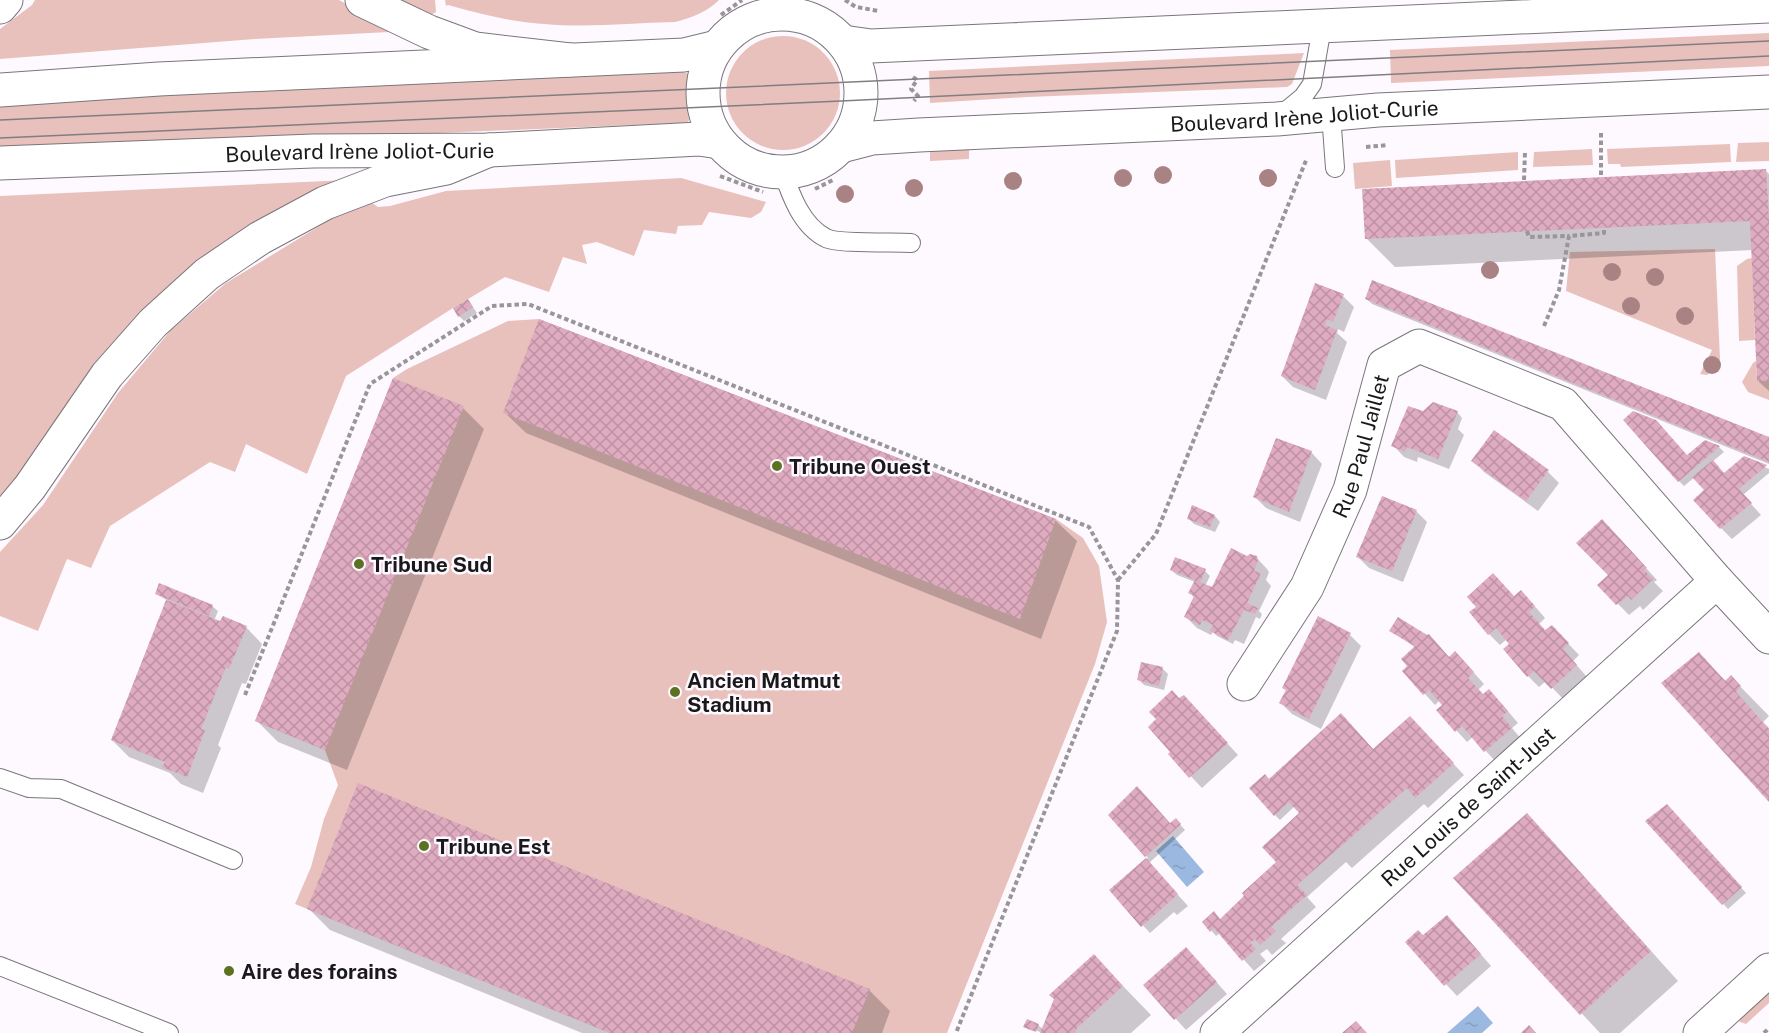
<svg xmlns="http://www.w3.org/2000/svg" width="1769" height="1033" font-family="'Public Sans',sans-serif">
<defs>
<pattern id="water-ripples" width="26" height="14" patternUnits="userSpaceOnUse" patternTransform="scale(1.5)"><rect width="26" height="14" fill="#9bb9e0"/><path d="M2 4q2-2 4 0t4 0M15 11q2-2 4 0t4 0" fill="none" stroke="#859ec0"/></pattern>
<pattern id="building-cross-hatch" width="8" height="8" patternUnits="userSpaceOnUse" patternTransform="scale(1.5)"><rect width="8" height="8" fill="#deabbf"/><path d="M0 0l8 8M0 8l8-8" fill="none" stroke="#be92a4"/></pattern>
</defs>
<rect width="100%" height="100%" fill="#fef9ff"/>
<g fill="#e8c1bd">
<path d="M35,0H339L393,29L389,32L255,39L0,59V29L32,5Z"/>
<path d="M394,0H435L436,12L429,16Z"/>
<path d="M445,0H719C707,12 691,18 675,22C632,23 587,28 544,24C511,22 480,14 448,5L446,6Z"/>
<path d="M1769,33V66L1391,83L1390,50Z"/>
<circle cx="783" cy="93" r="57"/>
<path d="M1304,53L1292,84L1287,87L1028,97L930,103L929,71Z"/>
<path d="M683,72L689,74L686,91L689,120L688,122L682,123L0,151V103Z"/>
<path d="M1769,142V161L1736,162L1738,143Z"/>
<path d="M1730,144L1731,162L1621,167L1620,164H1608L1607,149Z"/>
<path d="M969,145V159L930,161V146Z"/>
<path d="M1592,149L1593,165L1533,167L1534,152Z"/>
<path d="M1518,152V170L1396,178L1395,160Z"/>
<path d="M1390,160L1392,186L1355,189L1353,163Z"/>
<path d="M681,178L766,202L761,212L751,218L709,212L702,225L678,226L676,234L644,230L634,256L597,242L582,245L587,264L563,257L549,292L505,277L453,308L346,376L307,474L246,444L235,472L210,462L110,526L91,568L67,559L38,631L0,616V552L43,505L118,393L171,330L226,283L367,197L369,201L378,207L390,206L446,191Z"/>
<path d="M349,180L254,227L0,508V196Z"/>
<path d="M1715,249L1720,359L1719,366L1707,375L1700,374L1712,350L1566,291L1570,252Z"/>
<path d="M1752,258L1755,340L1739,341L1737,266L1747,259Z"/>
<path d="M539,319L1056,519L1083,538L1099,566L1107,622L1095,664L947,1033H610L295,904L311,867L324,819L338,785L325,750L255,721L393,378L407,369L508,321Z"/>
<path d="M1756,361L1757,381H1769V400L1748,392L1742,382L1753,363Z"/>
<path d="M1769,990V1003L1746,1024L1740,1022L1739,1018Z"/>
</g>
<g fill="url(#water-ripples)">
<path d="M1173,836L1204,872L1187,887L1156,851Z"/>
<path d="M1478,1006L1493,1023L1482,1033H1447Z"/>
</g>
<g fill="#0003">
<path d="M1765,170L1769,174V391L1758,381L1753,250L1395,267L1366,238Z"/>
<path d="M1343,296L1354,307L1344,332L1338,329L1337,333L1347,342L1326,400L1293,387L1282,376Z"/>
<path d="M1366,298L1769,439V464L1372,304Z"/>
<path d="M468,300L477,313L464,321L459,316Z"/>
<path d="M463,408L484,429L347,770L278,742L256,720Z"/>
<path d="M504,412L1055,520L1077,541L1041,639L526,433Z"/>
<path d="M1457,412L1462,418L1458,429L1464,435L1449,469L1418,457L1417,462L1404,457L1393,445L1430,416Z"/>
<path d="M1494,432L1548,472L1559,483L1538,511L1484,472L1473,460Z"/>
<path d="M1705,441L1719,447L1724,452L1712,462L1724,474L1745,458L1769,469V473L1743,495L1761,515L1732,539L1721,528L1706,491L1695,477L1684,486L1679,481L1687,456Z"/>
<path d="M1311,452L1322,464L1300,522L1266,508L1255,497Z"/>
<path d="M1193,507L1215,516L1220,522L1215,532L1194,524L1189,519Z"/>
<path d="M1416,511L1427,522L1403,582L1369,568L1358,557Z"/>
<path d="M1613,532L1657,580L1654,582L1663,591L1643,610L1640,606L1629,615L1599,585L1610,576Z"/>
<path d="M1247,557H1256L1267,569L1269,572L1266,580L1271,586L1259,611L1262,614L1260,619L1256,617L1244,644L1235,640L1233,644L1217,636L1213,632L1211,635L1197,628L1186,617L1195,598L1190,593L1195,582L1177,575L1171,570L1205,571L1210,576L1205,586L1213,589Z"/>
<path d="M157,594L212,606L218,611L214,621L246,627L262,644L246,684L242,683L218,745L221,748L203,793L181,784L170,773L129,757L112,740L168,601Z"/>
<path d="M1515,598L1532,603L1545,618L1539,624L1546,632L1563,638L1579,655L1573,661L1587,677L1563,699L1546,681L1539,687L1528,676L1507,639L1500,645L1489,634Z"/>
<path d="M1391,631L1466,664L1484,684L1478,690L1483,696L1500,702L1518,723L1512,728L1522,740L1496,762L1473,737L1467,742L1438,710L1444,705L1440,700L1435,705L1404,671L1409,667L1416,648Z"/>
<path d="M1350,635L1361,646L1321,729L1292,714L1281,703L1287,691L1284,688Z"/>
<path d="M1698,654L1726,681L1731,677L1769,716L1763,722L1769,728V800Z"/>
<path d="M1142,664L1163,669L1168,674L1164,690L1144,685L1138,679Z"/>
<path d="M1195,708L1238,755L1202,788L1170,754Z"/>
<path d="M1341,715L1374,750L1421,729L1464,775L1428,808L1424,804L1352,868L1346,862L1307,897L1316,907L1281,939L1286,943L1272,955L1267,949L1260,954L1266,961L1254,971L1220,933L1216,936L1204,922L1220,920L1278,862L1302,813L1295,806L1280,820L1275,815L1269,780Z"/>
<path d="M1672,811L1746,893L1728,909L1647,821Z"/>
<path d="M1110,815L1171,825L1176,820L1185,830L1149,863L1188,906L1177,915L1174,912L1150,933L1111,891L1148,858Z"/>
<path d="M1527,815L1555,844L1678,981L1620,1033H1600L1456,879Z"/>
<path d="M309,909L869,990L890,1011L882,1033H582L330,930Z"/>
<path d="M1458,928L1491,966L1457,996L1407,942Z"/>
<path d="M1094,956L1151,1015L1131,1033H1042L1029,1027V1030L1025,1026L1038,1025L1043,1029Z"/>
<path d="M1197,960L1227,994L1186,1030L1145,985Z"/>
</g>
<g fill="url(#building-cross-hatch)">
<path d="M1766,169L1769,219V381H1757L1750,221L1365,239L1362,189Z"/>
<path d="M1372,280L1769,437V462L1365,299Z"/>
<path d="M1315,283L1344,294L1333,322L1327,319L1325,325L1337,330L1315,390L1281,376Z"/>
<path d="M468,299L473,307L458,317L453,308Z"/>
<path d="M539,319L1056,519L1020,619L503,413Z"/>
<path d="M393,378L464,406L325,750L255,721Z"/>
<path d="M1433,402L1458,411L1438,459L1407,447L1405,452L1391,446L1408,406L1423,411Z"/>
<path d="M1633,411L1656,420L1687,455L1705,440L1720,446L1678,482L1623,420Z"/>
<path d="M1494,430L1549,470L1526,501L1471,461Z"/>
<path d="M1276,438L1312,451L1289,512L1253,497Z"/>
<path d="M1744,456L1767,465L1739,489L1752,503L1720,529L1693,500L1704,490L1692,477L1713,460L1724,473Z"/>
<path d="M1382,496L1417,510L1392,571L1356,557Z"/>
<path d="M1192,505L1215,515L1210,527L1187,519Z"/>
<path d="M1602,519L1647,568L1644,570L1653,579L1631,600L1628,596L1616,605L1597,585L1608,575L1576,543Z"/>
<path d="M1231,548L1247,556L1250,554L1257,556L1258,560L1254,571L1261,573L1247,603L1258,608L1255,614L1244,610L1228,640L1210,631L1213,625L1202,620L1200,625L1184,617L1194,596L1188,593L1195,580L1170,570L1175,557L1206,569L1200,582L1212,587Z"/>
<path d="M1493,573L1514,596L1521,590L1535,606L1529,612L1545,630L1552,625L1569,643L1563,649L1577,665L1551,689L1534,671L1527,677L1503,649L1509,644L1496,628L1488,635L1469,612L1476,607L1467,597Z"/>
<path d="M159,583L213,605L209,616L155,594Z"/>
<path d="M166,600L220,621L223,616L247,626L229,669L226,667L201,729L205,730L187,777L162,767L165,762L111,740Z"/>
<path d="M1318,616L1351,633L1309,719L1279,703L1286,690L1282,688Z"/>
<path d="M1398,617L1427,635L1429,634L1449,657L1455,651L1474,672L1468,678L1483,694L1489,689L1508,711L1502,716L1512,728L1484,752L1462,726L1455,732L1436,710L1442,705L1429,690L1423,695L1402,671L1407,666L1401,659L1415,646L1389,631Z"/>
<path d="M1699,652L1725,681L1731,675L1741,686L1736,692L1769,729V802L1661,683Z"/>
<path d="M1141,662L1163,667L1159,686L1137,680Z"/>
<path d="M1172,690L1179,698L1184,695L1228,743L1189,778L1168,754L1170,752L1148,727L1156,719L1149,712Z"/>
<path d="M1341,713L1373,749L1410,716L1454,763L1415,798L1407,788L1297,885L1307,895L1271,927L1276,931L1260,945L1255,939L1250,943L1256,949L1242,961L1214,928L1210,932L1202,922L1214,911L1220,919L1244,896L1242,893L1276,862L1262,847L1299,813L1289,802L1274,816L1249,788L1265,774L1269,779Z"/>
<path d="M358,783L870,989L852,1033H610L307,909Z"/>
<path d="M1137,786L1170,823L1176,818L1181,824L1145,857L1108,815Z"/>
<path d="M1667,804L1742,887L1722,905L1645,821Z"/>
<path d="M1527,813L1651,951L1580,1015L1453,878Z"/>
<path d="M1146,858L1178,894L1141,927L1109,890Z"/>
<path d="M1447,915L1481,954L1444,986L1405,942L1418,930L1423,935Z"/>
<path d="M1186,947L1217,982L1174,1020L1143,985Z"/>
<path d="M1094,954L1123,986L1077,1028L1075,1033H1040L1054,999L1049,995Z"/>
<path d="M1027,1019L1039,1024L1036,1032L1023,1027Z"/>
<path d="M1356,1021L1367,1033H1342Z"/>
<path d="M1529,1025L1536,1033H1521Z"/>
</g>
<g fill="none" stroke-linecap="round" stroke-linejoin="round">
<g stroke="#7a767b" stroke-width="20">
<g id="lane">
<path d="M779,0L781,14"/>
<path d="M1331,114L1335,168"/>
<path d="M1280,116L1303,97L1312,84L1322,27"/>
<path d="M783,172C791,196 802,226 826,238C837,244 894,242 911,243"/>
<path d="M0,778L29,788L61,789L233,860"/>
<path d="M0,966L169,1033"/>
</g>
</g>
<g stroke="#7a767b" stroke-width="35">
<g id="street">
<path id="s1" d="M1244,684L1307,587L1350,490L1384,365L1419,346L1563,404L1717,581L1769,637"/>
<path id="s2" d="M1217,1033L1717,581"/>
</g>
</g>
<g stroke="#7a767b" stroke-width="35">
<g id="secondary">
<path d="M843,42L871,46L1769,6"/>
<path id="s3" d="M841,146L872,138L919,135L1277,119L1378,110L1769,92"/>
<path d="M1700,1033L1769,970"/>
</g>
</g>
<g stroke="#7a767b" stroke-width="35">
<g id="primary">
<circle cx="782" cy="93" r="79"/>
<path d="M0,90L159,79L684,55L717,47"/>
<path id="s4" d="M0,163L313,151L489,150L699,139L719,142"/>
</g>
</g>
<g stroke="#7a767b" stroke-width="35">
<g id="highway">
<path d="M362,0L429,32L475,49L570,60"/>
<path d="M0,7L6,0"/>
<path d="M0,523L30,487L107,375L153,323L207,274L260,238L325,203L385,180L446,168L489,150"/>
</g>
</g>
<g stroke="#99969a" stroke-width="4" stroke-dasharray="4.5 3" stroke-linecap="butt">
<path d="M845,0L856,7L879,11"/>
<path d="M721,15L742,0"/>
<path d="M913,77L917,80L911,89L918,96L914,101"/>
<path d="M1601,133V177"/>
<path d="M1366,147L1388,145"/>
<path d="M720,176L763,192"/>
<path d="M1524,180L1525,152"/>
<path d="M815,189L835,179"/>
<path d="M1527,231L1529,237L1569,236"/>
<path d="M1544,326L1559,290L1569,236L1604,233V230"/>
<path d="M1118,580L1156,534L1307,158"/>
<path d="M245,695L370,384L492,306L528,304L1089,527L1118,580L1117,631L956,1033"/>
<path d="M1764,1033L1769,1028"/>
</g>
<use href="#lane" stroke="#fff" stroke-width="18"/>
<use href="#street" stroke="#fff" stroke-width="33"/>
<use href="#secondary" stroke="#fff" stroke-width="33"/>
<use href="#primary" stroke="#fff" stroke-width="33"/>
<use href="#highway" stroke="#fff" stroke-width="33"/>
<g stroke="#817e82" stroke-width="1.5">
<path d="M0,120L1769,41"/>
<path d="M0,138L841,101L1769,56"/>
</g>
</g>
<g fill="#a98384">
<circle cx="1163" cy="175" r="9"/>
<circle cx="1123" cy="178" r="9"/>
<circle cx="1268" cy="178" r="9"/>
<circle cx="1013" cy="181" r="9"/>
<circle cx="914" cy="188" r="9"/>
<circle cx="845" cy="194" r="9"/>
<circle cx="1490" cy="270" r="9"/>
<circle cx="1612" cy="272" r="9"/>
<circle cx="1655" cy="277" r="9"/>
<circle cx="1631" cy="306" r="9"/>
<circle cx="1685" cy="316" r="9"/>
<circle cx="1712" cy="365" r="9"/>
</g>
<g fill="#5c7122" stroke="#fef9ff" stroke-width="2">
<circle cx="777" cy="466" r="6"/>
<circle cx="359" cy="564" r="6"/>
<circle cx="675" cy="692" r="6"/>
<circle cx="424" cy="846" r="6"/>
<circle cx="229" cy="971" r="6"/>
</g>
<g text-anchor="middle" dominant-baseline="central" stroke-width="5" stroke-linejoin="round" paint-order="stroke">
<g font-size="21" fill="#19181a" stroke="#fef9ff">
<text stroke="none"><textPath href="#s3" startOffset="465">Boulevard Irène Joliot-Curie</textPath></text>
<text stroke="none"><textPath href="#s4" startOffset="360">Boulevard Irène Joliot-Curie</textPath></text>
<text stroke="none"><textPath href="#s1" startOffset="267">Rue Paul Jaillet</textPath></text>
<text stroke="none"><textPath href="#s2" startOffset="338">Rue Louis de Saint-Just</textPath></text>
</g>
<g font-size="21" font-weight="bold" fill="#19181a" stroke="#fef9ff" text-anchor="start">
<text x="789" y="466">Tribune Ouest</text>
<text x="371" y="564">Tribune Sud</text>
<text x="687" y="680">Ancien Matmut<tspan x="687" dy="24">Stadium</tspan></text>
<text x="436" y="846">Tribune Est</text>
<text x="241" y="971">Aire des forains</text>
</g>
</g>
</svg>
